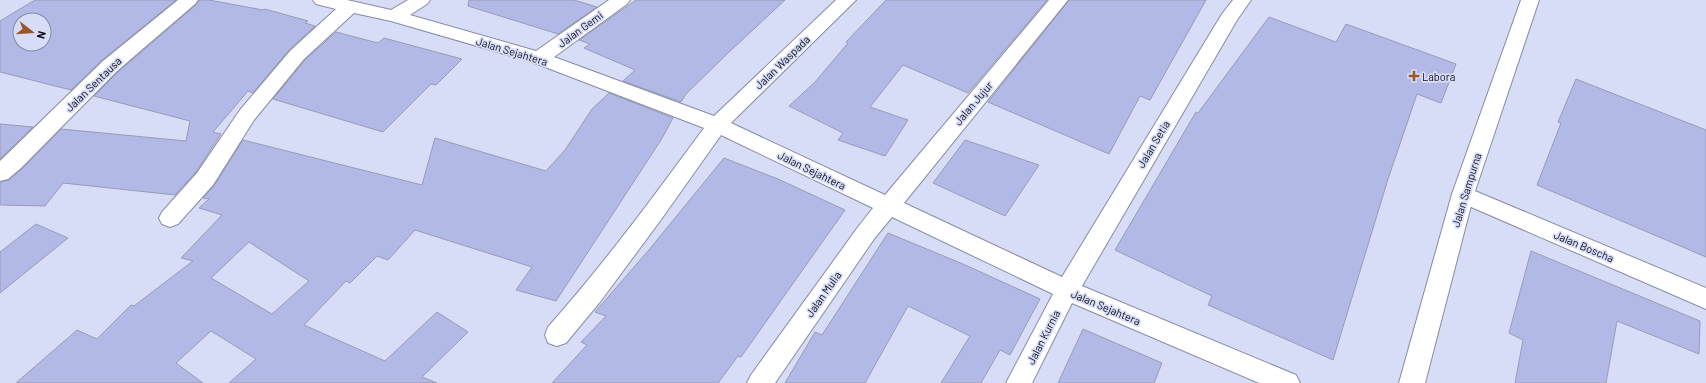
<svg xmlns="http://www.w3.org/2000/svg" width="1706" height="383" font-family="Barlow,sans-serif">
<rect width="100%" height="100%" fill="#d8ddf7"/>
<g fill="#b2b9e6" stroke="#989cb5" fill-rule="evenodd">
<path d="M35,0H176L102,60L71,90L0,72V21ZM20,20H44V44H20Z"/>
<path d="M199,0H209L263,10L265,9L308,21L305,23L315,26L289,50L253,93L248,91L213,132L221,134L196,172L175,195L63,183L45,206L0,205V182L9,180L22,169L61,129L186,141L190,121L94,96L118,72L196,5Z"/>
<path d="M469,0H574L597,7L558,34L468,6Z"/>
<path d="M636,0H785L727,54L686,94L681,102L623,81L635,70L584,48L590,44L579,40Z"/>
<path d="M886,0H1047L968,93L903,65L870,107L908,120L885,156L838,140L843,133L789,106L815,82L848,43L846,42Z"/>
<path d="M1069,0H1206L1150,100L1140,96L1109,154L988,102Z"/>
<path d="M1269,17L1336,42L1346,24L1456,64L1441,103L1417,94L1388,179L1333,360L1208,305L1212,296L1115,250L1196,112L1198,113Z"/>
<path d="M336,32L378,43L384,38L462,59L436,85L431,84L383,132L273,99L305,60Z"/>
<path d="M1576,79L1706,130V257L1537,185L1561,123L1558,122Z"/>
<path d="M609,93L673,118L661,140L556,301L516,290L532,267L415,230L388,260L377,256L350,283L346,281L304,325L385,361L437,312L468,332L422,377L437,383H229L256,359L211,331L176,363L203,383H16L77,330L97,339L131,305L134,306L193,261L181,258L222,215L199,208L209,199L203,198L214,186L243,140L422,185L435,138L546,171L565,150L592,109ZM249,242L309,281L272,314L211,278Z"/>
<path d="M0,124L33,127L0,159Z"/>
<path d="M965,140L1039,165L1005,216L933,183Z"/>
<path d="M724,158L778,179L845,210L741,357L738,356L718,383H552L587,345L581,342L606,316L595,312L648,251Z"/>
<path d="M36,224L68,238L0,293V252Z"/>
<path d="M888,233L963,264L1040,299L1010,355L1000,350L981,383H941L970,336L908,306L865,383H785L815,332L822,335Z"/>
<path d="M1531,251L1700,321L1699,354L1617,321L1606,383H1515L1523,340L1509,333Z"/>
<path d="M1083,329L1162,363L1154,383H1058Z"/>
</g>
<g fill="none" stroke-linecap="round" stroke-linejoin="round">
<g stroke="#878ba4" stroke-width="2">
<g id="street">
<path d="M178,0H198L195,4L117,71L21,168L8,179L0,181V161L103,61Z"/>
<path d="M313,0H347L391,10L408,0H430L427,4L410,15L536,51L609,0H630L627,4L554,57L714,116L836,0H856L731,123L885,195L1049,0H1068L904,203L1062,277L1222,14L1233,0H1251L1237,20L1082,286L1296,375L1300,383H1259L1072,303L1032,383H1006L1053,294L892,217L874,239L775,383H747L751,375L858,227L873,208L721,135L660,221L600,302L566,343L557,346L548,343L545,335L548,327C604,264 654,196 704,128L532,62L391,21L354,13L304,59L254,120L213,185L178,224L170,227L162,224L159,218L162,212L197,173L240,110L290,51L336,9L316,4Z"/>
<path d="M1463,186L1706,288V309L1455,200L1452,194L1455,188Z"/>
</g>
</g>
<g stroke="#878ba4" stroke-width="2">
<path id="secondary" d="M1521,0H1539L1474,194L1425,383H1399L1452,194Z"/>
</g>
<use href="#street" fill="#fff" fill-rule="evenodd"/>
<use href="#secondary" fill="#fff" fill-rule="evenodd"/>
</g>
<path fill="#9a5627" stroke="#d8ddf7" stroke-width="1.5" d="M1412 70h4v4h4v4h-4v4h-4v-4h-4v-4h4z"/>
<g text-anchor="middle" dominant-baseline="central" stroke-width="3.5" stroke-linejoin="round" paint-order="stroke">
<g font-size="11" fill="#0e0f18" stroke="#d8ddf7">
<text transform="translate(580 29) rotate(-36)">Jalan Gemi</text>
<text transform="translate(512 51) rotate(17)">Jalan Sejahtera</text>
<text transform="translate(782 62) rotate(-44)">Jalan Waspada</text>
<text transform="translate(93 84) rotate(-44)">Jalan Sentausa</text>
<text transform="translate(973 103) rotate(-50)">Jalan Jujur</text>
<text transform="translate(1153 144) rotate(-59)">Jalan Setia</text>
<text transform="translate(812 170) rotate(26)">Jalan Sejahtera</text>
<text transform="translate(1466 190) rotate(-73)">Jalan Sampurna</text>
<text transform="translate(1584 246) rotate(23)">Jalan Boscha</text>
<text transform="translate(823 294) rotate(-55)">Jalan Mulia</text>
<text transform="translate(1106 307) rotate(23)">Jalan Sejahtera</text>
<text transform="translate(1043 337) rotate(-63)">Jalan Kurnia</text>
</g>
<g font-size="11" fill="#0e0f18" stroke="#d8ddf7" text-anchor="start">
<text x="1422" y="76">Labora</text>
</g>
</g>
<g transform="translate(32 32) rotate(107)"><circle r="19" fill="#d8ddf7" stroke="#878b9e"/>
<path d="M0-3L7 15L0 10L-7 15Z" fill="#9a5627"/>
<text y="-6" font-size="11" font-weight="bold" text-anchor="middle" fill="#0e0f18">N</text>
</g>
</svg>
